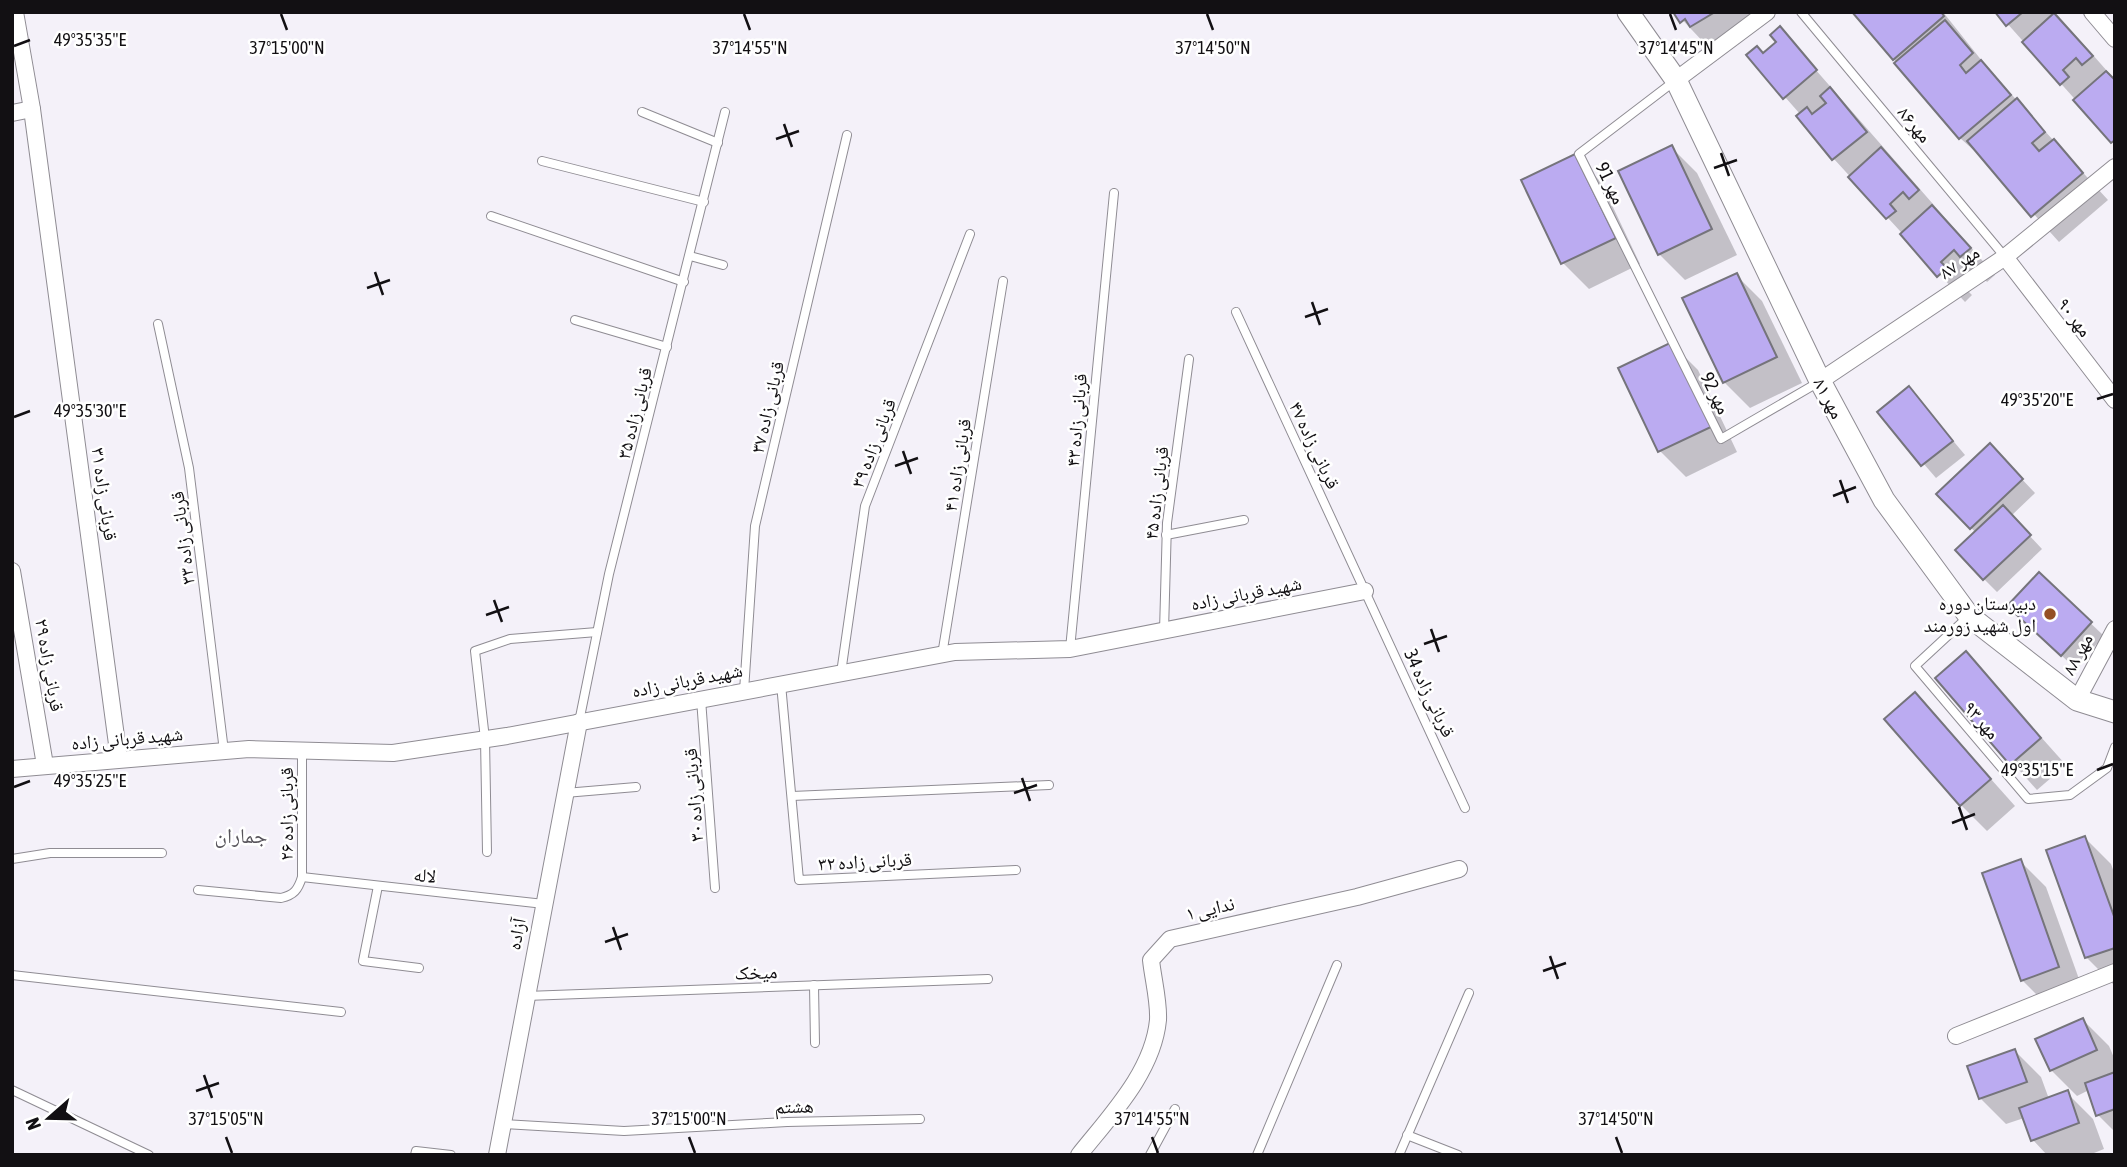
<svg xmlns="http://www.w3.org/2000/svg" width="2127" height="1167" font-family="'Asap Condensed','Noto Naskh Arabic',sans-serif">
<rect width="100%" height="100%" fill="#f4f1f9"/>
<g fill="#0003">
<path d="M1675,12H1765L1708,47Z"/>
<path d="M1854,12H1943L1990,71L2108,200L2059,242L1987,162L1960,138Z"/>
<path d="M1997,12H2055L2115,80V144Z"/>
<path d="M1780,29L1995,275L1987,282L1981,275L1966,289L1972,295L1965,302L1834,159L1798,116L1800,114L1748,55H1763L1778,42Z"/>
<path d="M1671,147L1697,173L1737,255L1685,280L1659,254L1620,172Z"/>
<path d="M1575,156L1601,182L1640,264L1589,289L1563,263Z"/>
<path d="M1736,275L1762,301L1802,383L1750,408L1724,382Z"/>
<path d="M1672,344L1698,370L1737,452L1686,477L1660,451Z"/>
<path d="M1909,388L1965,455L1936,478L1879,412Z"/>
<path d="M2003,459L2035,493L2011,516L2042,549L1997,592L1984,579L1976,533L1939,494Z"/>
<path d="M2039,574L2104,636L2075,668L2022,619Z"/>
<path d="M1966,653L2066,765L2037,790L1937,678Z"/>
<path d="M1915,694L2015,806L1987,831L1961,805Z"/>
<path d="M2085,838L2111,864L2115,875L2113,984L2087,958L2049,851Z"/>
<path d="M2020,861L2046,887L2084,993L2048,1006L2022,980Z"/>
<path d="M2083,1020L2109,1046L2115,1060V1132L2098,1115L2089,1090L2077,1096L2051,1070Z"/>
<path d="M2015,1051L2041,1077L2049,1099L2067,1093L2093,1119L2104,1149L2089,1155H2047L2033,1140L2024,1118L2006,1124L1980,1098Z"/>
</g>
<g fill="#bbabf1" stroke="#75747b" stroke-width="2">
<path d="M1673,12H1715L1690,27L1685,19L1680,23Z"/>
<path d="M1852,12H1941L1944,16L1893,60Z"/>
<path d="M1995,12H2023L2006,26Z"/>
<path d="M2054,13L2093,56L2082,65L2076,58L2063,70L2069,77L2060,85L2022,42Z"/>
<path d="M1945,20L1973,53L1960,65L1966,73L1981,60L2011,95L1959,139L1894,63Z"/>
<path d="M1780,26L1817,70L1783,99L1746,55L1757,46L1763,53L1776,42L1770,35Z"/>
<path d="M2106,71L2115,80V140L2111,143L2073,100Z"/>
<path d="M1830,87L1867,132L1832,160L1796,116L1807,107L1812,114L1826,103L1820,96Z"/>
<path d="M2017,98L2045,132L2032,143L2039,151L2054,139L2083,173L2031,217L1967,141Z"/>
<path d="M1672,145L1712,229L1658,255L1618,171Z"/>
<path d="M1881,147L1919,190L1909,199L1903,192L1890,204L1896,211L1886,219L1848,177Z"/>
<path d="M1575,154L1616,238L1561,264L1521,180Z"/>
<path d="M1932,205L1971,248L1960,257L1954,250L1941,262L1947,268L1937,277L1900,234Z"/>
<path d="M1737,273L1777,357L1723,383L1682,298Z"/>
<path d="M1672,342L1713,426L1658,452L1618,368Z"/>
<path d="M1909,386L1953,441L1921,466L1877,412Z"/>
<path d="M1990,443L2023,479L1970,529L1936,494Z"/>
<path d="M2003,505L2031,535L1983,580L1955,550Z"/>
<path d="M2039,572L2092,622L2061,656L2007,606Z"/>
<path d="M1966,651L2041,738L2010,765L1935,678Z"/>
<path d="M1915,692L1991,779L1960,806L1884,719Z"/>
<path d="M2085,836L2115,919V948L2085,958L2046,850Z"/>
<path d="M2021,859L2059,967L2021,981L1982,873Z"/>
<path d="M2083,1018L2097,1050L2050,1071L2035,1039Z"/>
<path d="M2015,1049L2027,1082L1979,1099L1967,1066Z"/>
<path d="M2115,1072V1109L2096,1116L2085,1083Z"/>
<path d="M2068,1090L2079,1123L2031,1141L2019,1108Z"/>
</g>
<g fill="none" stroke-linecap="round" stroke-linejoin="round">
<g stroke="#8f8c93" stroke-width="10">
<g id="lane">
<path d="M1801,12L2005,257"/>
<path d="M1676,80L1579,154L1721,439L1819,382"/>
<path d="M642,112L718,143"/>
<path d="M542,161L704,202"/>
<path d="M491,216L684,282"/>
<path d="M690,256L723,265"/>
<path d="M1236,312L1465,808"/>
<path d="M575,320L667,347"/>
<path d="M158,324L189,468L224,751"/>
<path d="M1166,535L1244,520"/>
<path d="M1969,616L1915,666L2028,799L2070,795L2107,768L2115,747"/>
<path d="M1164,631L1167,523L1189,359"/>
<path d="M1070,649L1114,193"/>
<path d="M942,655L1003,281"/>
<path d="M841,673L865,506L970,234"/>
<path d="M781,684L799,880L1016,870"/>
<path d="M744,691L755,526L847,135"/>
<path d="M701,699L715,888"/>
<path d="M579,722L609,574L725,112"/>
<path d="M565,793L636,787"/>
<path d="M792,796L1049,785"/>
<path d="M487,852L485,739L475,651L510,639L597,632"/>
<path d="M12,859L50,853H162"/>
<path d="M302,877L544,904"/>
<path d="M378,886L363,961L419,968"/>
<path d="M198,890L281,898C294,895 298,890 302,877V750"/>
<path d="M12,975L341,1012"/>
<path d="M814,985L815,1043"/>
<path d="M526,996L988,979"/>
<path d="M12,1090L149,1155"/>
<path d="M502,1124L624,1131L787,1122L920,1119"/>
<path d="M1407,1135L1458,1155"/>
<path d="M415,1155L416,1151L451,1155"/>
<path d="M1150,1155L1175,1109"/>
<path d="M1257,1155L1337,965"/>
<path d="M1399,1155L1469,993"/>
</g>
</g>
<g stroke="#8f8c93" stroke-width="18">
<g id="street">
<path d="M15,12L32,109L119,759"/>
<path d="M2092,12L2115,39"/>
<path d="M1676,80L1767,12"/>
<path d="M12,113L32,109"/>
<path d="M2005,257L2115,400"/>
<path d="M1820,381L2005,257L2115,167"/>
<path d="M12,571L45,765"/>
<path d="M2077,700L2115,629"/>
<path d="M12,769L249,749L393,753L507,736L955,652L1070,649L1365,591"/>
<path d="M1956,1036L2115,972"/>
<path d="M497,1155L579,722"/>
<path d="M1079,1155C1110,1116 1153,1072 1158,1020C1159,1001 1153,979 1151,960L1170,939L1357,897L1459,869"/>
</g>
</g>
<g stroke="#8f8c93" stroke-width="23">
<path id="secondary" d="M1628,12L1676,80L1820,381L1884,500L1969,616L2077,700L2115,712"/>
</g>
<use href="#lane" stroke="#fff" stroke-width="8"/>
<use href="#street" stroke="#fff" stroke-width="16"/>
<use href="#secondary" stroke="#fff" stroke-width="21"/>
</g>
<path fill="none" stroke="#121013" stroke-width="2.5" d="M281,14L287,30M744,14L750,30M1207,14L1213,30M1670,14L1676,30M14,46L30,40M784,124L792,147M776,139L799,131M1721,153L1729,176M1714,168L1737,160M375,272L383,295M367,288L390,280M1312,302L1320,325M1305,317L1328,309M2097,399L2113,394M14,417L30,411M903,451L911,474M895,466L918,458M1840,480L1848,503M1833,496L1856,487M494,600L502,622M486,615L509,607M1431,629L1439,652M1424,644L1447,636M2097,770L2113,764M1022,778L1030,801M14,787L30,781M1014,793L1037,785M1959,807L1967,830M1952,823L1975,814M613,927L621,950M605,942L628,934M1550,956L1558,979M1543,971L1566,963M204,1075L212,1098M196,1091L219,1083M226,1137L232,1153M689,1137L695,1153M1152,1137L1158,1153M1616,1137L1622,1153"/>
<circle fill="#955025" stroke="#fff" stroke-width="2.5" cx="2050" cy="614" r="7"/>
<g text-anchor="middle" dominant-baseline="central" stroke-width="5" stroke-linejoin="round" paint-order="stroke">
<g font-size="19" fill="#121013" stroke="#fff">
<text transform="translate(1915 124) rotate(50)">مهر۸۶</text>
<text transform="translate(1611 183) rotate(64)">مهر 91</text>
<text transform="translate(1959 262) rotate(-34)">مهر ۸۷</text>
<text transform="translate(2075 317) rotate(53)">مهر ۹۰</text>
<text transform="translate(1716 393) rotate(64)">مهر 92</text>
<text transform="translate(1829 398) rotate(62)">مهر ۸۱</text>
<text transform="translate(767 407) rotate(-77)">قربانی زاده ۳۷</text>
<text transform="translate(634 413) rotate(-76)">قربانی زاده ۳۵</text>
<text transform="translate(1076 420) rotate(-85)">قربانی زاده ۴۳</text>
<text transform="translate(873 443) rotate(-69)">قربانی زاده ۳۹</text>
<text transform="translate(1315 445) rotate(65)">قربانی زاده ۴۷</text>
<text transform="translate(957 465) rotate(-81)">قربانی زاده ۴۱</text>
<text transform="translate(1156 493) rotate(-83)">قربانی زاده ۴۵</text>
<text transform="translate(105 494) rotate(82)">قربانی زاده ۳۱</text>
<text transform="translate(182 538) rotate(-97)">قربانی زاده ۳۳</text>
<text transform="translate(1246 593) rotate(-11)">شهید قربانی زاده</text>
<text transform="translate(2077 654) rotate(-62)">مهر ۸۸</text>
<text transform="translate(50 665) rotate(80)">قربانی زاده ۲۹</text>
<text transform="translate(687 680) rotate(-11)">شهید قربانی زاده</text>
<text transform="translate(1430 693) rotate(65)">قربانی زاده 34</text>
<text transform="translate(1982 720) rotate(49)">مهر ۹۳</text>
<text transform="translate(127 738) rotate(-5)">شهید قربانی زاده</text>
<text transform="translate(693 795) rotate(-94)">قربانی زاده ۳۰</text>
<text transform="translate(286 814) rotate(-90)">قربانی زاده ۲۶</text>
<text transform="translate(865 861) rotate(-3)">قربانی زاده ۳۲</text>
<text transform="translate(425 875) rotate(6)">لاله</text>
<text transform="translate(1210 908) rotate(-13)">ندایی ۱</text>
<text transform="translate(516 934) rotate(-79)">آزاده</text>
<text transform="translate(756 972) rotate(-2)">میخک</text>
<text transform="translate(794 1106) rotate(-2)">هشتم</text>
</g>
<g font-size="19" fill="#121013" stroke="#fff" text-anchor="end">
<text x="2036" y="603">دبیرستان دوره<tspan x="2036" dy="22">اول شهید زورمند</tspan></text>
</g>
<g font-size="21" fill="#56535a" stroke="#fff">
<text x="241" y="835">جماران</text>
</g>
</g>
<g font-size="18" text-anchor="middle" fill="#121013" stroke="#fff" stroke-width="5" stroke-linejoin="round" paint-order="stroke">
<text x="90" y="46">49°35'35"E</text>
<text x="287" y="54">37°15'00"N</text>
<text x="750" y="54">37°14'55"N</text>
<text x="1213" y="54">37°14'50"N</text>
<text x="1676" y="54">37°14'45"N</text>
<text x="2037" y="406">49°35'20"E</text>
<text x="90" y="417">49°35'30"E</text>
<text x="2037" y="776">49°35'15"E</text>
<text x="90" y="787">49°35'25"E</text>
<text x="226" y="1125">37°15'05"N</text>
<text x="689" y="1125">37°15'00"N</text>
<text x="1152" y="1125">37°14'55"N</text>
<text x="1616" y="1125">37°14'50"N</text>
</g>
<rect width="2127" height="1167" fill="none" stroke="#121013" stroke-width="28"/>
<g transform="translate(49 1118) rotate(250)" stroke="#ffffff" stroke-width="5" paint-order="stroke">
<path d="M0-5L12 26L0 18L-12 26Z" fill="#121013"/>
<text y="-10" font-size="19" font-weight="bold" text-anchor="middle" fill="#121013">N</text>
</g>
</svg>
